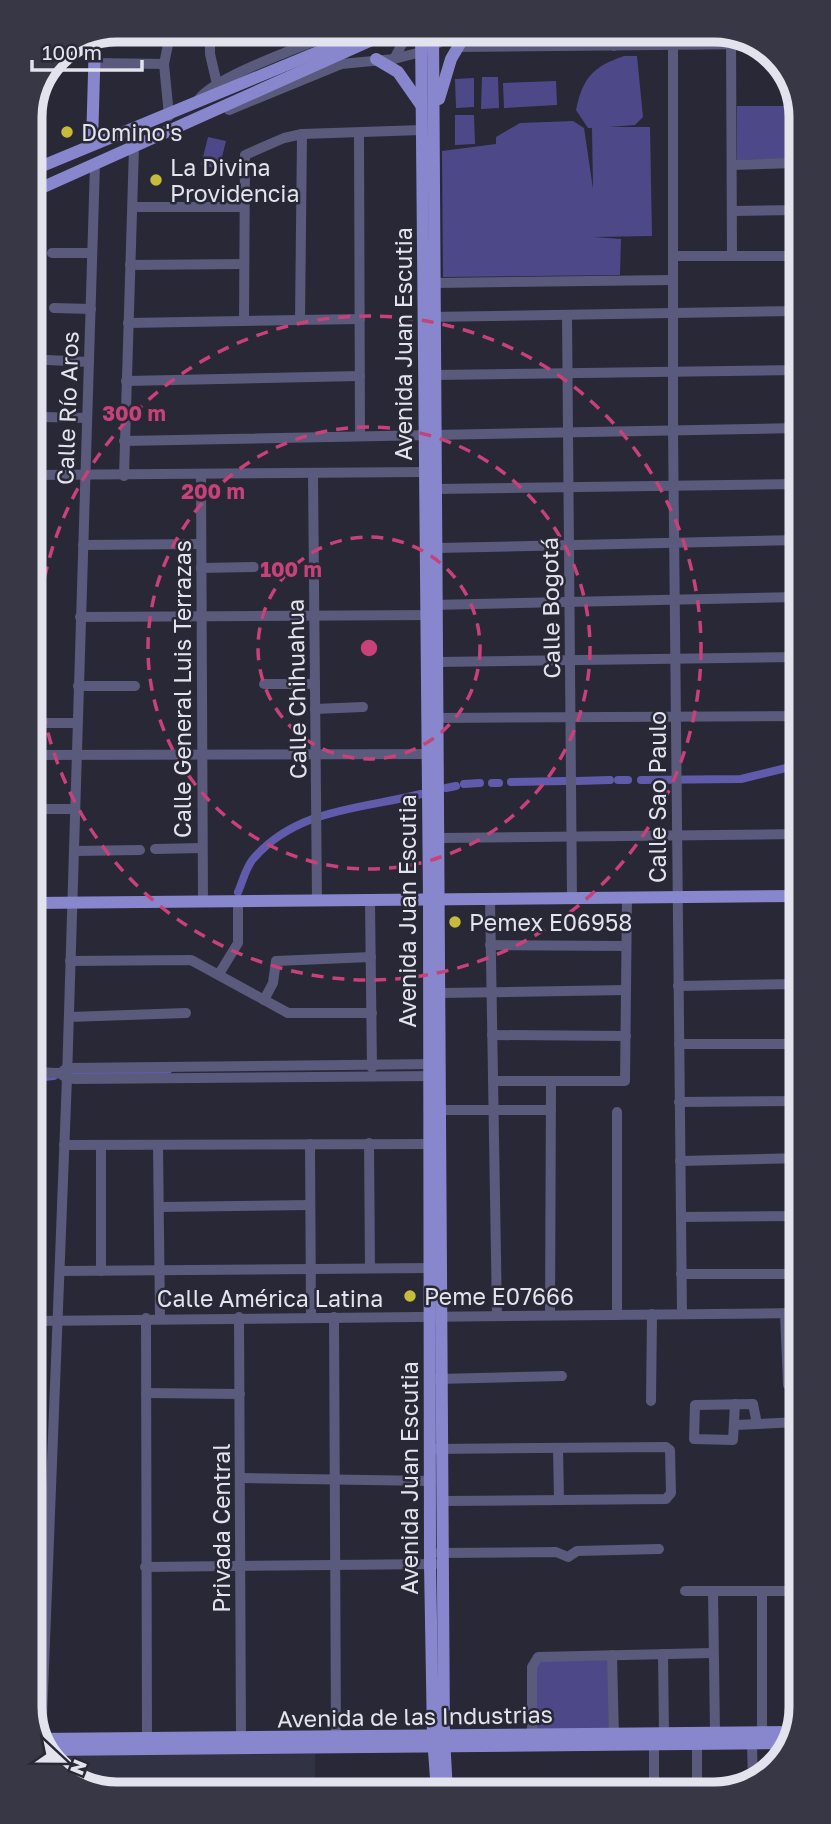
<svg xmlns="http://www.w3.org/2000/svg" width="831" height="1824" font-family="'Golos Text',sans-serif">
<rect width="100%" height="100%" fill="#282836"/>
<g fill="#323245">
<path d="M31,350L39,351L31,435Z"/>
<path d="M315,1754V1793L111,1794L64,1777L49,1755Z"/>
</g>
<g fill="#4d4988">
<path d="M624,56H637L643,117L635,125L609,127H650L652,236L594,237L621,239L620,275L443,277L442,151L496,144V137L520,123L573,121L584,128L593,189L592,128H588L576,110C583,78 592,67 624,56Z"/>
<path d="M482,77H498L499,108L481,109Z"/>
<path d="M474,78V107L456,108L455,79Z"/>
<path d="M556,81L557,105L504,108L503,83Z"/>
<path d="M737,106H787V159L737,160Z"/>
<path d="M455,115H474L475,144L455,145Z"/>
<path d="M208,137L226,141L219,169L201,165Z"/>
<path d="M612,1655L614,1734L532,1736L535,1660Z"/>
</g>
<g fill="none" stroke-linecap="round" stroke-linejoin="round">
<g stroke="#605bab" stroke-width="8">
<path d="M618,780H628"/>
<path d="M641,780L741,779L798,765"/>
<path d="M577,781L610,780"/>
<path d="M511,782L565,781"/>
<path d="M492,783H499"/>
<path d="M464,784L480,783"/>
<path d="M446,788L456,786"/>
<path d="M238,892C243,881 246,866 254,858C298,808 362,809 421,794"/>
<path d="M67,1075L168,1070"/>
<path d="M33,1085L44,1077L54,1076"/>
</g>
<g stroke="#595a7c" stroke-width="10">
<path d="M210,30V54L217,84"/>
<path d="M498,30L499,46"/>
<path d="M555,30V45"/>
<path d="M614,30V46"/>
<path d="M673,30V429L682,1314"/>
<path d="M731,34L732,256"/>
<path d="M457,47L757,44"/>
<path d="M394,59L402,44V30"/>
<path d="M95,63L164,64"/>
<path d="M791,81L792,163"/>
<path d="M199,99C217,75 310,44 342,30"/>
<path d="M229,110L341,64L394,59L421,52L463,30"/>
<path d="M169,116L164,64L171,30"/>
<path d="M30,117L31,110"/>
<path d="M359,133L360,435"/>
<path d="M733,165L797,163"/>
<path d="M133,207H243"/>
<path d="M733,211L797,210"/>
<path d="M52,253H92"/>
<path d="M673,256H797"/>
<path d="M130,265L243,264"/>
<path d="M435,283L673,280"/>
<path d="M54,308L91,309"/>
<path d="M567,316L572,898"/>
<path d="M428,317L797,311"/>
<path d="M300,320L302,134"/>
<path d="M244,321L245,155L284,138L302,134L422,130"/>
<path d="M128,323L360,319"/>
<path d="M47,360L89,362"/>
<path d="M434,375L797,370"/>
<path d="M126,381L360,376"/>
<path d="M43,417L87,418"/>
<path d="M124,441L797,428"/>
<path d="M31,475L425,472"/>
<path d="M124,476L134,147"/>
<path d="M201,476L203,902"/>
<path d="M313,476L317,901"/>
<path d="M435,489L798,484"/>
<path d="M83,545L201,544"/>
<path d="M437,548L798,540"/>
<path d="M201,568L254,567"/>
<path d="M431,605L798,597"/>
<path d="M80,617L433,615"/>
<path d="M438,662L798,657"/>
<path d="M264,684H315"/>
<path d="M78,686H135"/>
<path d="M315,709L363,707"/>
<path d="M438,718L798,716"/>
<path d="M32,723H76"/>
<path d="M32,755L434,754"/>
<path d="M32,809H75"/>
<path d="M440,838L799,834"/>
<path d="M155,849L202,848"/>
<path d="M74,851L140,850"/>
<path d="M490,899L497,1316"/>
<path d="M370,901L372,1068"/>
<path d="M490,945L626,946"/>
<path d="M70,961L191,960L288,1013H372"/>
<path d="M219,974L238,943V902"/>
<path d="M678,986L799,984"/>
<path d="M441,993L626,990"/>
<path d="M264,1000L273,983L276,961L371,957"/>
<path d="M69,1017L186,1013"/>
<path d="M492,1035L626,1036"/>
<path d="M679,1044H799"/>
<path d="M63,1071L67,1068L435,1064"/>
<path d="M33,1072L59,1073L67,1078L75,1079L436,1076"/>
<path d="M493,1081H625L627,898"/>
<path d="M679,1102L799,1101"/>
<path d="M441,1110H551"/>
<path d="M369,1143L370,1268"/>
<path d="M310,1144L311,1317"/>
<path d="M64,1145L434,1144"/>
<path d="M158,1145L160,1318"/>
<path d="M101,1146V1271"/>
<path d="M680,1161L800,1158"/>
<path d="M160,1207L310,1205"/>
<path d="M681,1217L800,1216"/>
<path d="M60,1271L429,1268"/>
<path d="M681,1274H800"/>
<path d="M785,1313L788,1385"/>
<path d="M550,1315L551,1082"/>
<path d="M617,1315V1112"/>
<path d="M239,1317L241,1738"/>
<path d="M334,1317L336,1737"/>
<path d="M146,1318L147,1738"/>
<path d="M33,1321L800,1313"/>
<path d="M788,1367L800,1366"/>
<path d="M437,1379L562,1376"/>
<path d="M146,1393L240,1394"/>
<path d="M651,1401L652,1314"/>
<path d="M735,1404L733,1440L694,1439L695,1405L753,1404L757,1424"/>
<path d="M735,1425L800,1422"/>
<path d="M435,1449L666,1447L670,1450L671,1493L666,1499L443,1501"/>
<path d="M558,1449L559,1499"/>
<path d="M240,1478L431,1481"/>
<path d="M438,1553L556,1552L568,1557L577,1551L659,1549"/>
<path d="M145,1567L435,1564"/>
<path d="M685,1591H801"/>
<path d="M713,1591L715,1733"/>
<path d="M762,1591V1733"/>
<path d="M663,1654L664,1734"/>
<path d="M612,1655L614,1738"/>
<path d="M532,1736V1667L538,1657L712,1653"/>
<path d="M41,1744L67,1078L95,164"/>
<path d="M752,1744L753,1782"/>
<path d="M654,1745V1790"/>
<path d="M697,1745V1790"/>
</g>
<g stroke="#8887ce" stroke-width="12">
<path d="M421,30L429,900L430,1564L433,1737L437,1792"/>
<path d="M433,30L444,1737L447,1792"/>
<path d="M376,59L398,72L421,105"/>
<path d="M439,99L451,59L468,30"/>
<path d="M92,144L95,39"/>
<path d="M30,171L371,30"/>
<path d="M30,193L394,30"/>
<path d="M32,903L799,896"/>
<path d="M37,1739L794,1732"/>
<path d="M45,1750L790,1743"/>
</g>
</g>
<g fill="none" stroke="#c84178" stroke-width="3.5" stroke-dasharray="12 9">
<circle cx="369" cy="648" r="111"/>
<circle cx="369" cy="648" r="221"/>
<circle cx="369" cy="648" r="332"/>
</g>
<g fill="#c7bb3b" stroke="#282836" stroke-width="2.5">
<circle cx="67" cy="132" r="7"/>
<circle cx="156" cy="180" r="7"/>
<circle cx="455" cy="922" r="7"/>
<circle cx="410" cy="1296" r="7"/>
</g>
<g text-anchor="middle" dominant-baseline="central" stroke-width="5" stroke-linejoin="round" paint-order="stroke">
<g font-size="23" fill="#e2e3ec" stroke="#282836" text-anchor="start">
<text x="81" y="132">Domino's</text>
<text x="170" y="167">La Divina<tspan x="170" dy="26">Providencia</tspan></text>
<text x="469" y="922">Pemex E06958</text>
<text x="424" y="1296">Peme E07666</text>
</g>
<g font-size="23" fill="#e2e3ec" stroke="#282836">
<text transform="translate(403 344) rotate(-90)">Avenida Juan Escutia</text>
<text transform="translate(67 408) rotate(-88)">Calle Río Aros</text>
<text transform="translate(550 608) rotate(-91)">Calle Bogotá</text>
<text transform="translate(182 689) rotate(-90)">Calle General Luis Terrazas</text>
<text transform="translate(296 689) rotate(-91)">Calle Chihuahua</text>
<text transform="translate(657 797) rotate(-90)">Calle Sao Paulo</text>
<text transform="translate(407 911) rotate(-90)">Avenida Juan Escutia</text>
<text x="270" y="1298">Calle América Latina</text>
<text transform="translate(409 1478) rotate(-90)">Avenida Juan Escutia</text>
<text transform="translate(221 1528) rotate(-90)">Privada Central</text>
<text transform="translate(415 1716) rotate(-1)">Avenida de las Industrias</text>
</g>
</g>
<path d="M0 0H831V1824H0ZM117 42H714A75 75 0 0 1 789 117V1707A75 75 0 0 1 714 1782H117A75 75 0 0 1 42 1707V117A75 75 0 0 1 117 42Z" fill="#373745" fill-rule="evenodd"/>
<path fill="none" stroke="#e2e3ec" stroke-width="9" d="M117 42H714A75 75 0 0 1 789 117V1707A75 75 0 0 1 714 1782H117A75 75 0 0 1 42 1707V117A75 75 0 0 1 117 42Z"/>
<circle cx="369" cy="648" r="10" fill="#c84178" stroke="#282836" stroke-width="3.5"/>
<g font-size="21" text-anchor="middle" font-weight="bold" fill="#c84178" stroke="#282836" stroke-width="5" stroke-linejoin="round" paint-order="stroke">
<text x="134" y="421">300 m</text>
<text x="213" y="499">200 m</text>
<text x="291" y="577">100 m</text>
</g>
<g transform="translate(63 1761) rotate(112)" stroke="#282836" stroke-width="5" paint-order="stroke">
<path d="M0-5L12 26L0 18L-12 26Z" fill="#e2e3ec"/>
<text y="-10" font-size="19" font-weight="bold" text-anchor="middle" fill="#e2e3ec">N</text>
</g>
<path d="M32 60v10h110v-10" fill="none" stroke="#e2e3ec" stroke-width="3.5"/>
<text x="42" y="60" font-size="21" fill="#e2e3ec" stroke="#282836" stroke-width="5" paint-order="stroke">100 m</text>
</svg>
